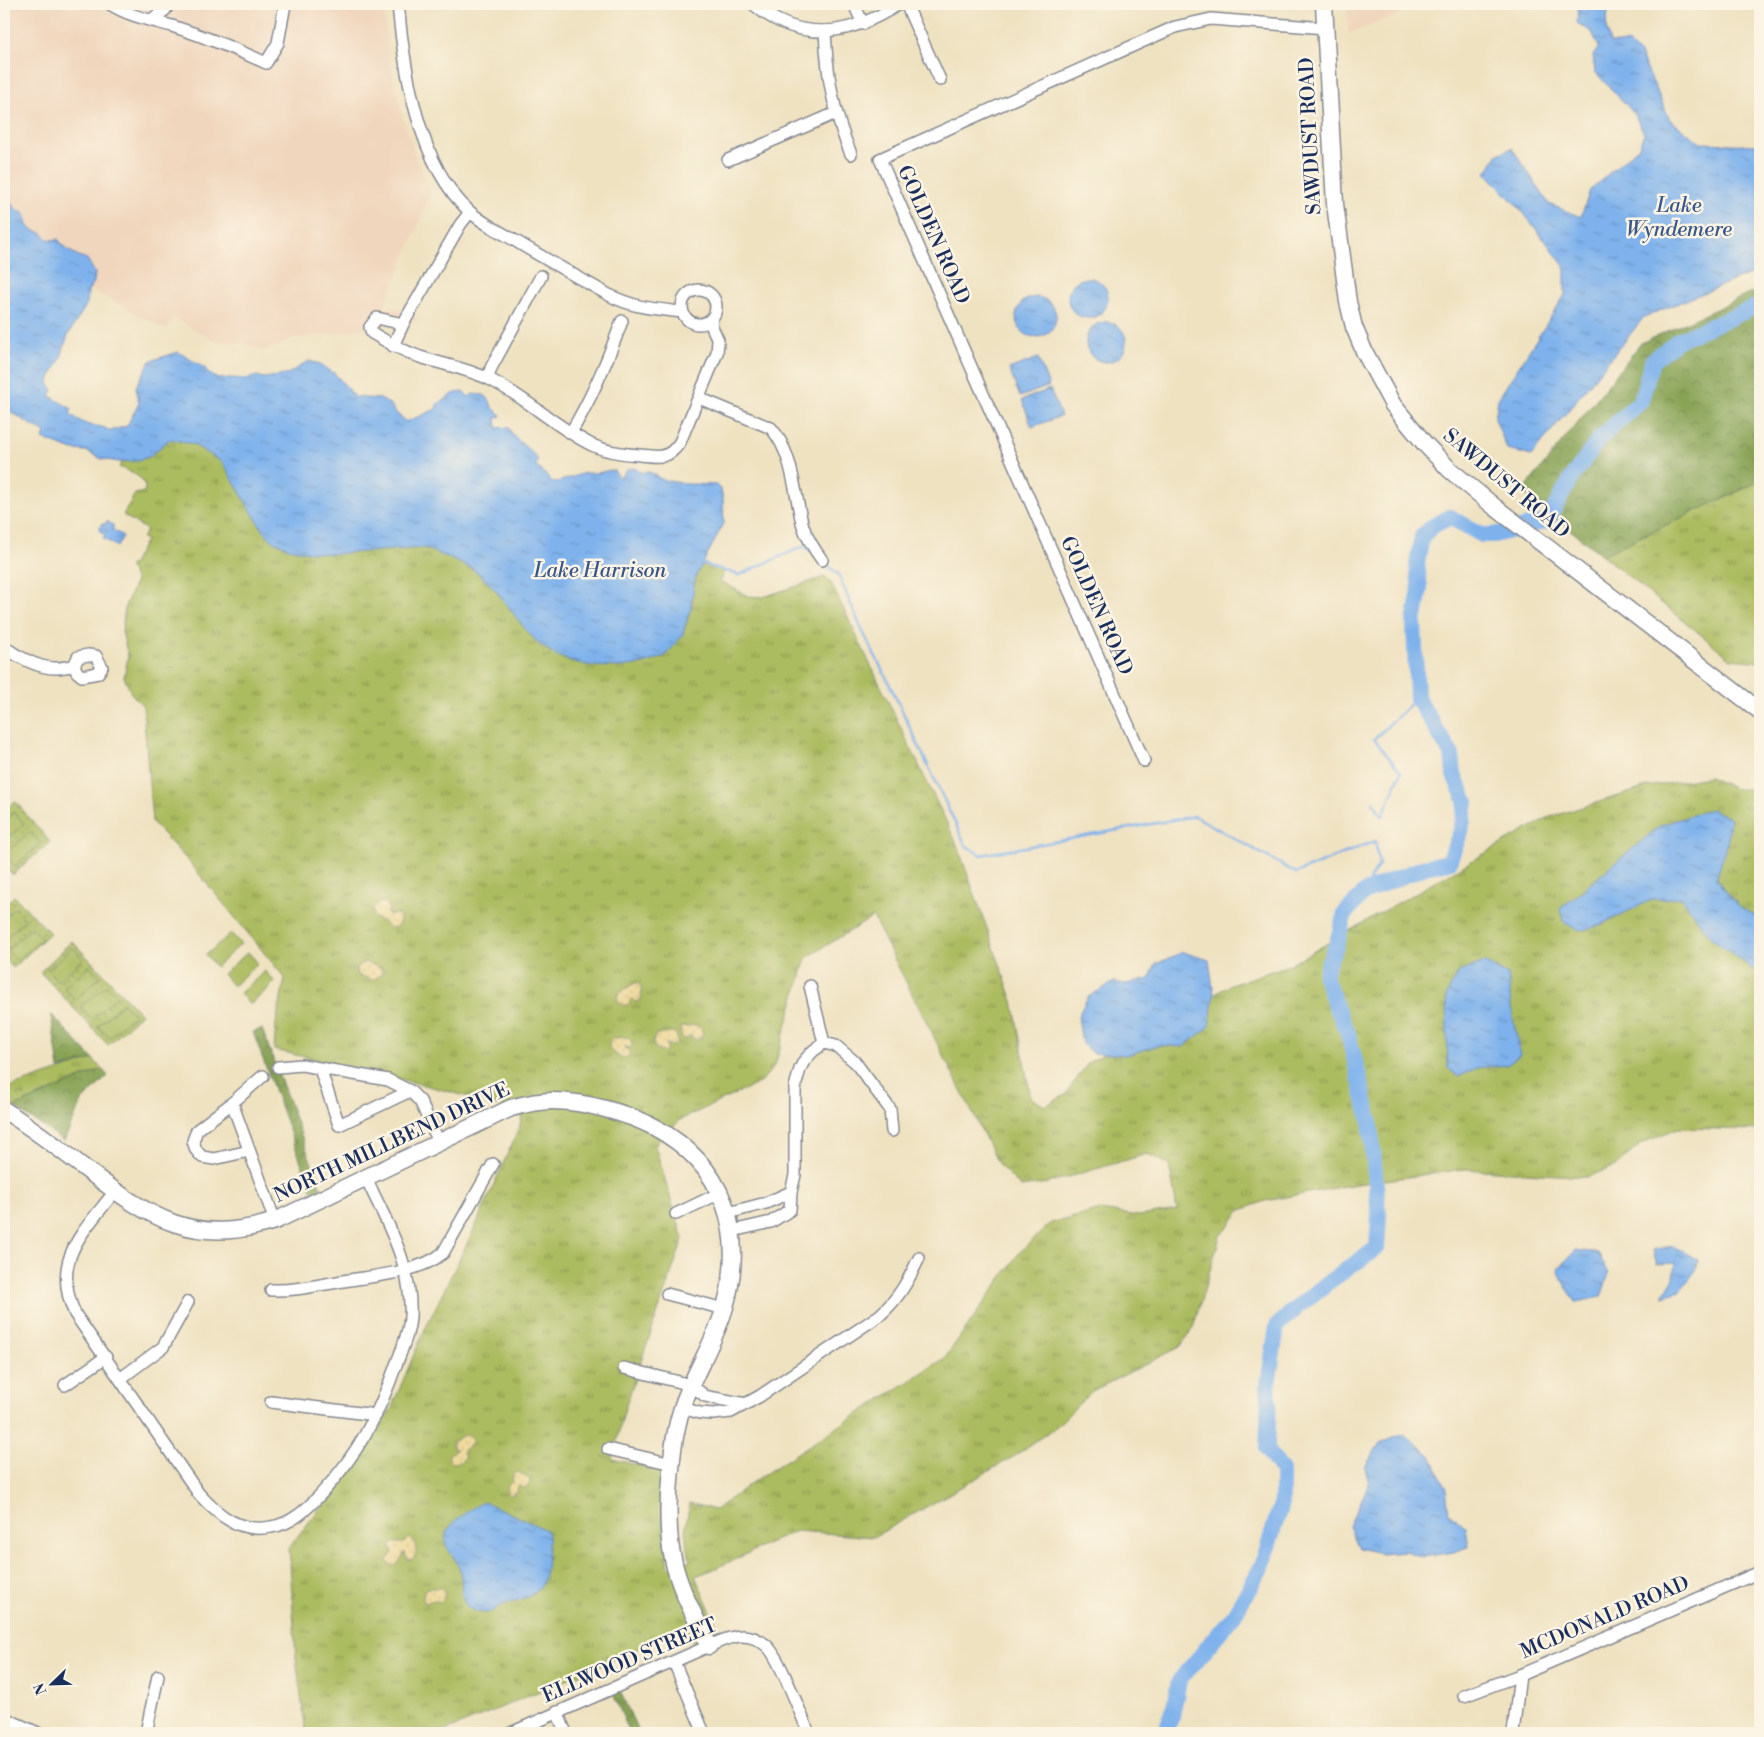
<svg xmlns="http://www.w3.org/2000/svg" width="1764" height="1737" font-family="'Libre Bodoni',serif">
<defs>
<pattern id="grass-tufts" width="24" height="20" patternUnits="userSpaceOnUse" patternTransform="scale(1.25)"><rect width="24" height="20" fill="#abbb5e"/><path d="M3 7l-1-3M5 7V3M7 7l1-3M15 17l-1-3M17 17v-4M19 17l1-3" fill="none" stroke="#8a9851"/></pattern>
<pattern id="forest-crowns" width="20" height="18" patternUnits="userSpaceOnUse" patternTransform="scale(1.25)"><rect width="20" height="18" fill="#88a355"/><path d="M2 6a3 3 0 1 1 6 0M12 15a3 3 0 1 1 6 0" fill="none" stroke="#6e854a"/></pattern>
<pattern id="sand-dots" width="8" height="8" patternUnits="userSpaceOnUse" patternTransform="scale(1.25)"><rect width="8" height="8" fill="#eeda9e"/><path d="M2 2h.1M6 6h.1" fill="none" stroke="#ccbb8a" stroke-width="1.8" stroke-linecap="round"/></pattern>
<pattern id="park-dots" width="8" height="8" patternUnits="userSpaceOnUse" patternTransform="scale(1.25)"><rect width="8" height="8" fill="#abbb5e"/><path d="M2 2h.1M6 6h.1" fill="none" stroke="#8a9851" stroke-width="1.8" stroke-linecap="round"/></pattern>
<pattern id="water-ripples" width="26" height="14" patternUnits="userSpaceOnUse" patternTransform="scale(1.25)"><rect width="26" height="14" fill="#7fb2ec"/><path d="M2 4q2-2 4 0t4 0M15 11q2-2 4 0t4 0" fill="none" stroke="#6791c2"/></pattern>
</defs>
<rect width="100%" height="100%" fill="#fcf5e5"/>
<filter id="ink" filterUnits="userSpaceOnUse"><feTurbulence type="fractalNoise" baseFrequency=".02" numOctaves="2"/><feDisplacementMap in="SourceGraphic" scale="10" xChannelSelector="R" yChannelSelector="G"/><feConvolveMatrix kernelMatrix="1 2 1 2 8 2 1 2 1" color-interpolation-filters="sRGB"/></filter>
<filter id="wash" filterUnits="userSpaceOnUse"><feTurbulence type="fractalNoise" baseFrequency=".0096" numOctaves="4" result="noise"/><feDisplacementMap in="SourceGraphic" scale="20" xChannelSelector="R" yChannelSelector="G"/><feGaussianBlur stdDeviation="1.12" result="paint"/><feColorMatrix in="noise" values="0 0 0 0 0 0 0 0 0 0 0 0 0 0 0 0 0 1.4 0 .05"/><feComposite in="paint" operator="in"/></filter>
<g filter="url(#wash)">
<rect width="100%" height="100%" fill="#efe2c1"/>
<g fill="#f0d6bc">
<path d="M4,4H384L388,53L404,122L423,176L431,190L421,219L383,309L399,307L408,315L422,320L306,337L294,338L286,342L264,351L246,344L214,340L173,318L166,330L106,297L35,262L4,240Z"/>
<path d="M1347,4H1425L1348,34Z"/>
</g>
<g fill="url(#grass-tufts)" stroke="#63755e" fill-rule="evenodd">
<path d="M148,427L530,512L724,571L720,581L748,596L763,597L824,577L830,581L956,842L1013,1001L1031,1098L1045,1106L1065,1095L1089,1062L1231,985L1291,964L1547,818L1647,787L1709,777L1736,789H1755L1760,786V1130L1678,1128L1642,1143L1616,1166L1587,1177L1465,1169L1357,1184L1265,1201L1241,1210L1220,1236L1193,1328L1180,1347L1092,1391L1057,1426L1013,1457L874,1537L796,1531L712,1570L695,1576L721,1635L715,1636L709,1634L699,1639L695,1646L685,1626L629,1653L441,1733H306L296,1658L289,1547L371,1444L391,1409L423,1333L475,1227L519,1128L523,1113C441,1087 358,1069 274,1050L276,1023L285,978L189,862L152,822L143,706L131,693L124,677L128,656L122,632L125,606L136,581L129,566L133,564L146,540L142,538L147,530L123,515L135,494L144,492C149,478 130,472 119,467L137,436ZM873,917L999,1165L1021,1187L1048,1183L1147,1154L1169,1164L1177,1210L1138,1216L1101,1210L1051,1223L1019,1253L945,1358L754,1481L715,1510L690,1503L685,1530L690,1561L669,1568L660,1472L646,1467L612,1459L625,1408L683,1239L655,1146L659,1140L680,1120L761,1082L775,1065L806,958Z"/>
<path d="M1760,481V662L1731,659L1602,555Z"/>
<path d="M93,1059L102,1069L14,1107L4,1102V1089Z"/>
</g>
<g fill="url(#forest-crowns)" stroke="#52695a">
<path d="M1760,289V481L1602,555L1522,492L1641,343Z"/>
<path d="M51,1014L93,1059L59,1069Z"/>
<path d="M262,1029L322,1191L313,1195L253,1032Z"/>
<path d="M102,1069L108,1076L82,1101L64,1141L14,1107Z"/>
<path d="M620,1691L639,1733H630L613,1694Z"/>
</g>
<g fill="url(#sand-dots)" stroke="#84847e">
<path d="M381,902C386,902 389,904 389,909L387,914L390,915L397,914L400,916V921L396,927L389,928L383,921C375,920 371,916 374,907Z"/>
<path d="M364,962L379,967L382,971L381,975L373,980L358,975L357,968Z"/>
<path d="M636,983L639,984C642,988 642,996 640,1001L635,1002L632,998L628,1005C623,1006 615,1003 618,995C620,992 632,984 636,983Z"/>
<path d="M696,1025L701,1028L703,1033L700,1038L696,1040L690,1035L688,1039L682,1038L680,1031L681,1027Z"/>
<path d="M673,1032L676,1034L677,1040L675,1045L671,1046L666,1043L667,1048L665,1052L656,1050L653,1042L656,1034H666Z"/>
<path d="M627,1037L631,1041L632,1046L630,1048L623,1046C627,1049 632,1052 628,1057L621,1058L610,1050L609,1044L612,1038Z"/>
<path d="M466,1434L471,1437L472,1442L470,1446L463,1450L465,1458L460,1462L451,1463L449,1459V1454L456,1450L452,1447V1442Z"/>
<path d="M518,1472L529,1478L530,1484L524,1488L519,1485L515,1493L511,1495L508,1494L506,1488L512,1481L514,1474Z"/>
<path d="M410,1538C418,1544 418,1551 413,1559L407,1560L405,1552L397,1565L393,1566L389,1564L387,1560L393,1553L390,1546L394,1543H403Z"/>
<path d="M427,1588H442L445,1593L443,1599L440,1602L434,1600L425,1603L423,1599L424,1591Z"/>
</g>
<g fill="url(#park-dots)" stroke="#63755e">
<path d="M15,801L50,842L13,875L4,865V811Z"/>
<path d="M14,896L50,933L13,968L4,958V906Z"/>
<path d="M72,941L141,1014L108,1045L40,972Z"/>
</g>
<g fill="#abbb5e" stroke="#63755e">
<path d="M14,812L24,824L4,841V821Z"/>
<path d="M30,832L40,844L15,866L5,854Z"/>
<path d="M15,908L25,920L4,939V918Z"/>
<path d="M32,927L42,939L17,961L7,950Z"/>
<path d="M231,933L241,944L216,967L206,955Z"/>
<path d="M73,947L83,959L58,981L48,970Z"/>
<path d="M248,952L258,963L233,986L223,974Z"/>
<path d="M89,966L100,977L75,1000L64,988Z"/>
<path d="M265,971L275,982L250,1005L240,993Z"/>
<path d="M107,985L117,996L92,1019L81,1007Z"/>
<path d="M123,1003L134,1015L109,1038L98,1026Z"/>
</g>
<g fill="url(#water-ripples)" stroke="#4d70a5">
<path d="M1579,4H1609L1606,27L1610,43L1630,44L1640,54L1670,120L1701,143L1760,145V270L1644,317L1531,456L1507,449L1495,419L1498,399L1565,295V267L1523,212L1486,173L1498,154L1512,148L1549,204L1581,217L1590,190L1639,147L1644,133L1633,112L1595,72L1593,56L1599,47L1592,32L1577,23Z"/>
<path d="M4,195L16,209L25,214C26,221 28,229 36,231C37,232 39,231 40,232C48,236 43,242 58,239C65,249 76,256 87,259L95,273L94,282L88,291L87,304L68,335L60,360L50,378L49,384L53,390L50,396L72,409L70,414C76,418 82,423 89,425C98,427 101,425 110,431L127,426L139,403L136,387L150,361L178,352L206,369V372L218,379L229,378L246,379L257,376L264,378L286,375L309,361L317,363L334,373L356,398L360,396L364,398L380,399L391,405L394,411L406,422L436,409L437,404C450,399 447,393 463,392L469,397L473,394L484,395L489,399L492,407L501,415V416L496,418L497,428L508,427C512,433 515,439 521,443C527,449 534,453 538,460L536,464C538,471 548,473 550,481L557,482L585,473H598L610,470L614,471L620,478L627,469L635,468L642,473L647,471L656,475L657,477L663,480L688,484L717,485L721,489L723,500L724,523L695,578L691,608L682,636L665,656L643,664L620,667L593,666L571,662L554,654L539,644L525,629L498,593L487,581L473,569L442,555L424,548L330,554L303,551L288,548L272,540L262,529L222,462L193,444L170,439L149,457L135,461L119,462L102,459L86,451L73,450L43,439L45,433L4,408V400L10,387L8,379L6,335L4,331Z"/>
<circle cx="1088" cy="298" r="20"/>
<circle cx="1036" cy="317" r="20"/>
<circle cx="1106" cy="342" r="20"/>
<path d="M1038,358L1049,386L1020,397L1009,369Z"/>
<path d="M1050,389L1061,416L1032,427L1022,400Z"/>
<path d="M107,521L114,526L112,529L123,536L117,547L103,538L105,535L99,530L102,523L104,525Z"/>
<path d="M1711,809L1730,818L1728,839L1716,879L1739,906L1760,919V970L1755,971L1711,938L1682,898L1653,899L1598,926L1579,931L1564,922L1560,909L1661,825Z"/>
<path d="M1183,952L1209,960L1214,994L1209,1027L1183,1047L1159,1045L1127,1055L1092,1053L1082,1043L1078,1016L1088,997L1114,982L1126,984L1149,979L1156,964Z"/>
<path d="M1484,962L1508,975L1511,1007L1520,1055L1507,1065L1477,1068L1458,1077L1448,1068L1446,997L1457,973Z"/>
<path d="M1673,1246L1698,1260L1696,1270L1680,1291L1663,1296L1674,1278L1676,1263L1657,1264L1653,1250Z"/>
<path d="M1576,1250L1598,1253L1609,1274L1601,1297L1576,1302L1563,1282L1558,1269Z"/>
<path d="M1404,1434L1431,1456L1446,1489L1449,1513L1466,1528L1469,1547L1454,1552L1423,1557L1405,1551L1381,1553L1359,1548L1349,1526L1369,1484L1365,1467L1380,1443Z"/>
<path d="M485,1502L546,1530C550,1538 548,1547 547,1557C545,1596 534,1595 502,1605C497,1607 494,1611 488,1613C451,1612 467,1585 458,1565C454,1554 442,1548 446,1534C448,1524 470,1510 479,1504Z"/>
</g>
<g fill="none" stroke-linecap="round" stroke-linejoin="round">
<g stroke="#7fb2ec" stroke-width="2.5">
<path d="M700,563L739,575L804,546L810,551"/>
<path d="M824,563L838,574L862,630L888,681L966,846L981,855L1195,816L1296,873L1375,841L1379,865L1369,880L1378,886"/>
<path d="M1373,801L1382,817L1401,772L1374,739L1417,698"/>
</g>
<path stroke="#7fb2ec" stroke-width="16" d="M1166,1733V1729L1172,1716L1179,1681L1234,1615L1262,1566L1282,1501V1471L1267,1449L1269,1401L1268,1385L1277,1326L1297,1307L1330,1281L1377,1248L1379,1216L1370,1120L1348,1034L1335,1004L1325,976L1329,961L1336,946L1345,913L1364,893L1378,886L1425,867L1449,862L1461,831L1466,802L1454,775L1452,755L1417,698L1414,623L1420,589L1417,564L1422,536L1433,526L1450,517L1482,535H1494L1547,521L1572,477L1600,438L1641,401L1652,361L1678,340L1760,305"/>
</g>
</g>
<g filter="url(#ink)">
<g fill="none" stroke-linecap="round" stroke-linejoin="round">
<g stroke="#858890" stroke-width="14">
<g id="street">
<path d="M110,4C129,16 150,20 172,26C203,36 236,49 266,63L278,43L285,4"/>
<path d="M398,4C404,70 418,164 469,211C482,223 499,231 514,240C545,259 577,277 609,295C634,308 655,309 682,312"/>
<path d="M753,4C800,44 850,36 899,4"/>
<path d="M854,4L863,24"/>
<path d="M906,4L940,80"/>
<path d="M151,20L165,10L169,4"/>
<path d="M825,31C827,76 833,112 851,154"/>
<path d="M728,160L836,113"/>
<circle cx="699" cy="307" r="17"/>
<path d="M403,324L377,318L370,327L372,333C387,342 403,351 420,357C442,364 468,369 489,379C526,397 555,427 592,445C607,452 623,454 640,455C659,457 668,460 680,442L717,353L718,340L712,327L711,320"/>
<path d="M393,346L403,324L460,225L470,212"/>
<path d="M488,378L491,368L541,276"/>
<path d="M699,398L771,428C794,454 794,494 803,526C807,539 814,549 822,560"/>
<path d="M571,432C592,398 608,359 622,321"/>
<path d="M4,647C18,657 40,669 57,668C62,668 68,666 74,666"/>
<path d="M88,655L96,656L102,667L98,673L82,676L77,672L74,666L78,657Z"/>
<path d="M1144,761L880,159L1175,27L1211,19L1326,28"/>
<path d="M810,986L824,1043"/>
<path d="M278,1067L302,1065L388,1080L410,1091L420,1101L439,1142"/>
<path d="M320,1069L339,1125L410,1091"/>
<path d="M232,1103L275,1221"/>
<path d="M249,1151L214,1159L202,1157L196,1150L193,1141L197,1130L232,1103L263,1076"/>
<path d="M115,1191C84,1232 50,1259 75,1314L199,1494C219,1516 240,1533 271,1527C292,1524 307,1509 321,1494C358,1454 378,1416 396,1365C402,1349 409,1333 410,1317C413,1266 387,1223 366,1178"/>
<path d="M728,1213L766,1203L791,1192"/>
<path d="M676,1214L720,1193"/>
<path d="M732,1231L771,1222L790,1210L791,1192L795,1175V1087L800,1069L804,1061L813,1051L824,1043L836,1046L855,1062L890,1109L892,1131"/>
<path d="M271,1290C296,1291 319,1285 343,1281C373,1276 419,1273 443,1253L493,1164"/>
<path d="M667,1294L724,1309"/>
<path d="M624,1368L691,1385L705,1396L714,1398L746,1404"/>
<path d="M120,1379L163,1347L188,1302"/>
<path d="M65,1385L106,1357"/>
<path d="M271,1402L376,1415"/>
<path d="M682,1408L700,1413L713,1414L731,1412L760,1396L880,1315C899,1298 908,1281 919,1258"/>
<path d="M608,1449L672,1464"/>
<path d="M674,1662L704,1733"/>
<path d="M1464,1696L1520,1675L1760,1572"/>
<path d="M557,1712L566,1733"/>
<path d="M4,1718L38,1733"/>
<path d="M146,1733L158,1676"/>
<path d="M511,1733L709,1646C719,1642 730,1636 742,1636C751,1636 760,1640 767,1646C779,1656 801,1715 809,1733"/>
<path d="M1513,1733L1520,1675"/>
</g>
</g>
<g stroke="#858890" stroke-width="19">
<g id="secondary">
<path d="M1324,4L1335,204L1348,302L1354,327L1364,351L1393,405L1425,444L1450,470L1496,508L1760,711"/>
<path d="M4,1110C32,1128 60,1149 87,1170C150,1218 194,1247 275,1221L511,1108C525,1104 538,1101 552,1101C583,1101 627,1113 654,1127C725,1165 746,1232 725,1307C715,1342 693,1374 682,1408C673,1436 671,1466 669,1494C668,1515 668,1538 673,1559C679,1589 696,1618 709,1646"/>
</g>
</g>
<use href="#street" stroke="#fff" stroke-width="11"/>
<use href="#secondary" stroke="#fff" stroke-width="16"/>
</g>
</g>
<g text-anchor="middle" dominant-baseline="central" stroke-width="5" stroke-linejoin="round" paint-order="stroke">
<g font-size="20" fill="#1b2f5e" stroke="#fcf5e5">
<text transform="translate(1311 136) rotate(-93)">SAWDUST ROAD</text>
<text transform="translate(933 235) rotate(66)">GOLDEN ROAD</text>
<text transform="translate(1506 484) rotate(40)">SAWDUST ROAD</text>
<text transform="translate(1096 606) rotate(66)">GOLDEN ROAD</text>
<text transform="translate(392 1143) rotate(-25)">NORTH MILLBEND DRIVE</text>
<text transform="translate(1605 1618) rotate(-23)">MCDONALD ROAD</text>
<text transform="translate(630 1661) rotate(-23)">ELLWOOD STREET</text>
</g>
<g font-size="21" font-style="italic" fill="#395689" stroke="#fcf5e5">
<text x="1679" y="206">Lake<tspan x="1679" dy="24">Wyndemere</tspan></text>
<text x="600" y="571">Lake Harrison</text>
</g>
</g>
<rect width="1764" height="1737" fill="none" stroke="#fcf5e5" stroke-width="20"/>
<g transform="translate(52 1684) rotate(247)" stroke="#fcf5e5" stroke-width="4" paint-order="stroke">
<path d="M0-4L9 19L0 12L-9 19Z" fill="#1b2f5e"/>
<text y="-8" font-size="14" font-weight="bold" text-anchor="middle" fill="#1b2f5e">N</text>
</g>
</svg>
